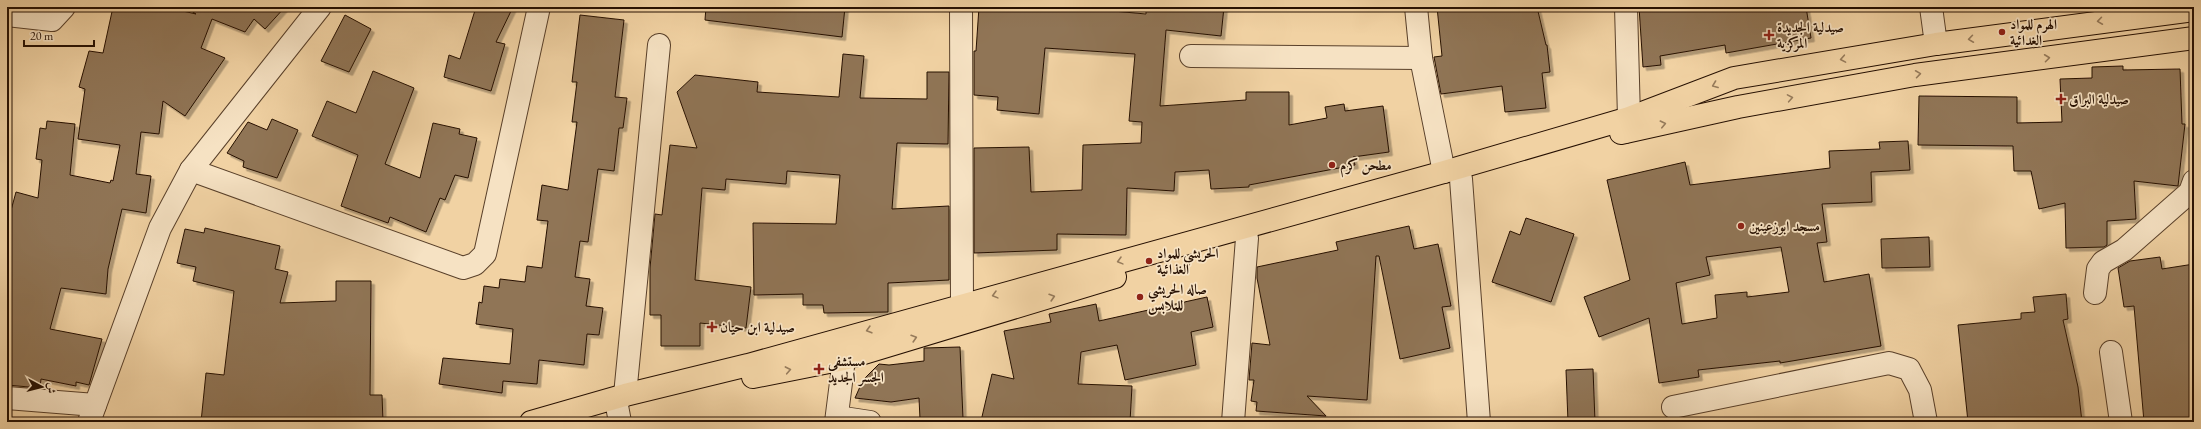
<svg xmlns="http://www.w3.org/2000/svg" width="2201" height="429" font-family="'EB Garamond',Amiri,serif">
<defs>
<filter id="shadow"><feDropShadow dx="3.5" dy="3.5" stdDeviation="0" flood-color="#0004"/></filter>
</defs>
<rect width="100%" height="100%" fill="#f1d2a3"/>
<filter id="stains"><feTurbulence type="fractalNoise" baseFrequency=".005" numOctaves="4"/><feColorMatrix values="0 0 0 0 .2 0 0 0 0 .09 0 0 0 0 .02 0 0 0 .5 -.17"/></filter>
<radialGradient id="worn" r=".72"><stop offset=".6" stop-color="#630" stop-opacity="0"/><stop offset="1" stop-color="#630" stop-opacity=".3"/></radialGradient>
<g fill="#907556" stroke="#261002" fill-rule="evenodd" filter="url(#shadow)">
<path d="M113,7H165L196,14L185,7H285L265,29L254,19L245,32L212,19L201,48L225,58L185,116L163,101L159,134L141,132L136,174L151,176L146,213L122,209L108,269L106,294L61,288L50,329L102,339L89,385L76,382V386L41,379L40,388L7,385V225L16,192L38,198L42,160L36,159L40,128L46,129L47,121L75,124L70,175L110,183L111,180L113,181L120,145L78,139L85,89L79,87L89,51L103,53Z"/>
<path d="M476,7H513L496,42L505,44L491,91L444,77L449,55L460,59Z"/>
<path d="M706,7H845L842,37L705,20Z"/>
<path d="M979,7H1069L1146,14V7H1224L1221,36L1166,30L1160,106L1246,100V92H1289V125L1327,118L1325,107L1344,104L1345,111L1383,106L1389,152L1353,157L1355,165L1249,185V187L1211,189L1209,170L1175,172L1174,191L1127,188L1126,235L1057,234V250L974,253V148L1029,147L1031,192L1082,190L1083,145L1141,143L1142,122L1129,121L1135,54L1045,48L1039,114L997,110L998,97L974,95V51H976Z"/>
<path d="M1437,7H1537L1546,45H1547L1550,72L1542,73L1546,108L1505,112L1502,86L1441,94L1434,57L1442,56Z"/>
<path d="M1639,7H1806L1811,38L1726,53L1725,45L1660,56L1661,65L1643,67Z"/>
<path d="M345,15L371,29L349,72L321,61Z"/>
<path d="M580,15L624,20L615,97L627,98L623,128H619L614,171L598,169L588,242L580,241L575,277L590,279L586,306L603,308L599,335L587,334L584,365L539,360L537,384L503,381L502,393L439,384L443,358L510,364L513,329L476,324L479,302L482,303L484,286L499,288L500,279L525,282L527,266L542,268L548,221L537,220L542,185L568,190L577,122H572L577,82H572Z"/>
<path d="M843,54L864,56L860,98L927,99V72H949L948,144L897,143L892,209L949,206V280L888,283V312L824,313L823,305H803V294L754,295L753,223L836,224L840,175L787,171L786,184L726,179L725,190L702,188L695,280L751,287L746,328L700,323V346H661V315H650V268L655,214L662,215L670,145L697,148L677,92L695,75L758,82L757,92L839,97Z"/>
<path d="M2123,66V70L2180,69L2182,124H2185L2178,186L2134,181L2136,219L2107,221V245L2104,247L2066,248L2065,203L2039,209L2031,171H2014L2013,146L1918,145L1919,96L2017,97V123L2062,122L2060,79L2092,78V67Z"/>
<path d="M373,71L414,88L385,164L420,178L433,123L460,129L459,134L477,138L468,178L455,175L445,200L440,198L426,232L390,217L388,223L341,206L358,155L312,136L327,101L356,113Z"/>
<path d="M272,119L298,130L277,178L243,167L244,161L227,153L248,122L267,130Z"/>
<path d="M1908,141L1910,170L1871,172L1872,202L1822,204L1827,242L1817,243L1824,282L1869,274L1881,346L1780,363V361L1698,370L1699,377L1659,383L1649,318L1599,337L1584,297L1630,280L1607,180L1685,162L1690,185L1830,168L1829,151L1880,149L1879,142ZM1781,247L1789,292L1747,297V292L1715,295L1717,318L1682,324L1676,283L1710,275L1706,257Z"/>
<path d="M1526,218L1574,234L1551,302L1492,282L1510,231L1520,235Z"/>
<path d="M1409,226L1414,249L1438,244L1451,306L1442,307L1450,348L1400,359L1379,256H1376L1367,400L1307,396L1326,416L1256,411L1257,402L1251,401L1254,380H1249L1252,343L1270,345L1257,278V267L1338,250L1336,242Z"/>
<path d="M205,228L280,246L275,269L288,272L280,303L336,301V281H371L370,395H382L383,422H201L206,373L224,375L234,291L193,281L196,267L177,263L185,229L204,233Z"/>
<path d="M1929,237L1930,267L1882,268L1881,239Z"/>
<path d="M2160,257L2162,269L2194,264V418L2144,422L2134,306L2124,307L2118,268L2130,261Z"/>
<path d="M2066,294L2068,319L2063,320L2078,387L2082,422H1968L1958,325L2021,319V313L2035,312L2033,297Z"/>
<path d="M1207,297L1213,327L1191,332L1196,365L1125,380L1117,345L1081,352L1078,384L1132,386L1130,422L981,421L992,374L1014,379L1004,331L1051,322L1049,314L1096,304L1099,321Z"/>
<path d="M960,347L963,419H920L919,398L891,402L855,398L863,380L879,364L889,365L924,361V348Z"/>
<path d="M1593,369L1595,422H1568L1566,370Z"/>
</g>
<g fill="none" stroke-linecap="round" stroke-linejoin="round">
<g stroke="#59402a" stroke-width="24">
<g id="minor">
<path d="M961,7L962,304"/>
<path d="M1416,7L1421,58L1444,172"/>
<path d="M1931,7L1936,44"/>
<path d="M7,15L52,20L64,7"/>
<path d="M1191,56L1421,58"/>
<path d="M1625,132L1629,118L1626,7"/>
<path d="M191,170L463,268L475,264L485,254L539,7"/>
<path d="M1461,179L1479,422"/>
<path d="M2095,293L2098,269L2103,262L2124,250L2190,192L2194,181"/>
<path d="M2111,352L2121,422"/>
<path d="M625,395L659,45"/>
<path d="M7,398L95,405"/>
<path d="M617,406L620,422"/>
<path d="M1673,407L1889,363L1909,369L1920,390L1926,422"/>
<path d="M837,417L870,422"/>
<path d="M89,422L160,228L191,170L320,7"/>
<path d="M836,422L844,359"/>
<path d="M1233,422L1247,238"/>
</g>
</g>
<g stroke="#261002" stroke-width="24">
<g id="major">
<path d="M1621,133L1738,107L1915,75L2194,38"/>
<path d="M753,377L844,359L1115,277"/>
<path d="M531,422L625,395L748,365L1444,172L1629,118L1734,78L1936,44L2194,10"/>
</g>
</g>
<use href="#minor" stroke="#f6e2c3" stroke-width="22"/>
<use href="#major" stroke="#f1d2a3" stroke-width="22"/>
</g>
<defs><path id="oneway-chevron" d="M-2-3.5L2.5 0L-2 3.5" fill="none" stroke-width="1.6" stroke-linecap="round" stroke-linejoin="round"/></defs>
<g stroke="#967b5b">
<use href="#oneway-chevron" transform="translate(2100 21) rotate(172)"/>
<use href="#oneway-chevron" transform="translate(1971 39) rotate(172)"/>
<use href="#oneway-chevron" transform="translate(2047 58) rotate(-7)"/>
<use href="#oneway-chevron" transform="translate(1843 59) rotate(170)"/>
<use href="#oneway-chevron" transform="translate(1918 74) rotate(-8)"/>
<use href="#oneway-chevron" transform="translate(1715 85) rotate(159)"/>
<use href="#oneway-chevron" transform="translate(1790 98) rotate(-10)"/>
<use href="#oneway-chevron" transform="translate(1663 124) rotate(-13)"/>
<use href="#oneway-chevron" transform="translate(1120 261) rotate(165)"/>
<use href="#oneway-chevron" transform="translate(995 295) rotate(165)"/>
<use href="#oneway-chevron" transform="translate(1052 297) rotate(-17)"/>
<use href="#oneway-chevron" transform="translate(869 330) rotate(164)"/>
<use href="#oneway-chevron" transform="translate(914 338) rotate(-17)"/>
<use href="#oneway-chevron" transform="translate(788 370) rotate(-11)"/>
</g>
<g fill="#8f2418" stroke="#f6e2c3" stroke-width="1.5">
<circle cx="2002" cy="32" r="4"/>
<path d="M1767 29h4v4h4v4h-4v4h-4v-4h-4v-4h4z"/>
<path d="M2059 93h4v4h4v4h-4v4h-4v-4h-4v-4h4z"/>
<circle cx="1332" cy="165" r="4"/>
<circle cx="1741" cy="226" r="4"/>
<circle cx="1149" cy="261" r="4"/>
<circle cx="1140" cy="297" r="4"/>
<path d="M710 321h4v4h4v4h-4v4h-4v-4h-4v-4h4z"/>
<path d="M817 363h4v4h4v4h-4v4h-4v-4h-4v-4h4z"/>
</g>
<g text-anchor="middle" dominant-baseline="central" stroke-width="3.5" stroke-linejoin="round" paint-order="stroke">
<g font-size="14" font-weight="bold" fill="#261002" stroke="#f6e2c3" text-anchor="start">
<text x="2010" y="24">الهرم للمواد<tspan x="2010" dy="16">الغدائية</tspan></text>
<text x="1777" y="27">صيدلية الجديدة<tspan x="1777" dy="16">المركزية</tspan></text>
<text x="2069" y="99">صيدلية البراق</text>
<text x="1340" y="165">مطحن كرم</text>
<text x="1749" y="226">مسجد ابوزعينين</text>
<text x="1157" y="253">الحريشي للمواد<tspan x="1157" dy="16">الغذائية</tspan></text>
<text x="1148" y="289">صاله الحريشي<tspan x="1148" dy="16">للملابس</tspan></text>
<text x="720" y="327">صيدلية ابن حيان</text>
<text x="828" y="361">مستشفى<tspan x="828" dy="16">الجسر الجديد</tspan></text>
</g>
</g>
<rect width="2201" height="429" fill="none" stroke="#f1d2a3" stroke-width="24"/>
<rect x="8" y="8" width="2185" height="413" fill="none" stroke="#261002" stroke-width="2"/>
<rect x="12" y="12" width="2177" height="405" fill="none" stroke="#261002"/>
<g transform="translate(42 387) rotate(97)" stroke="#f6e2c3" stroke-width="3" paint-order="stroke">
<path d="M0-3L7 15L0 10L-7 15Z" fill="#261002"/>
<text y="-6" font-size="11" font-weight="bold" text-anchor="middle" fill="#261002">ش</text>
</g>
<path d="M24 40v6h70v-6" fill="none" stroke="#261002" stroke-width="2"/>
<text x="30" y="40" font-size="12" fill="#261002" stroke="#f6e2c3" stroke-width="3" paint-order="stroke">20 m</text>
<rect width="100%" height="100%" filter="url(#stains)"/>
<rect width="100%" height="100%" fill="url(#worn)"/>
</svg>
